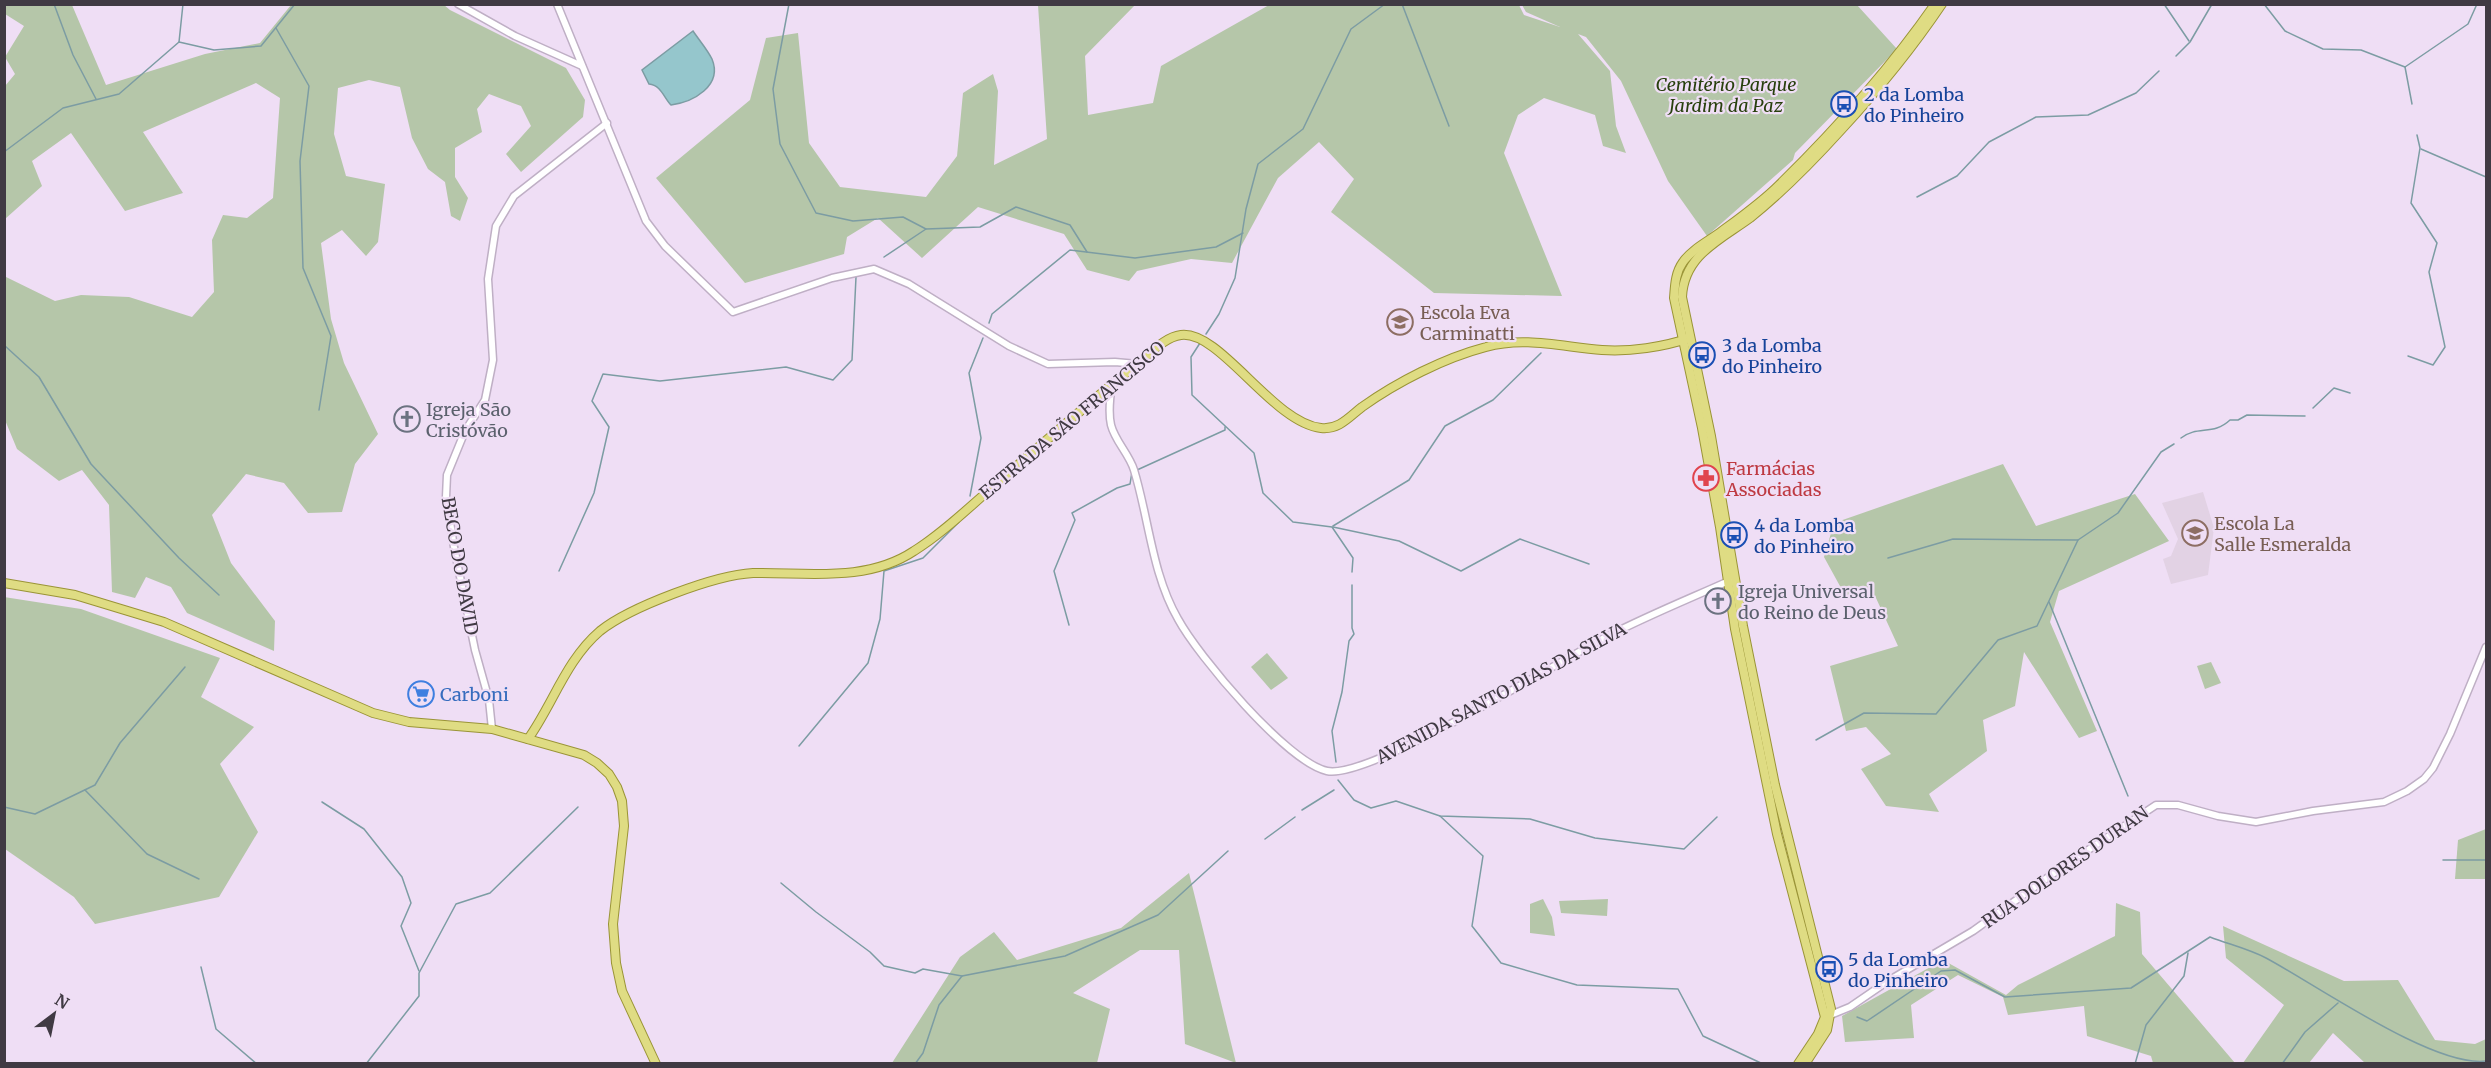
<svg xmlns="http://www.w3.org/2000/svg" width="2491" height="1068" font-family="Merriweather,serif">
<rect width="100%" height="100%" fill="#efdef5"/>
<path fill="#e2d2e4" d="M2203,492L2214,528L2208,575L2171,584L2163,559L2171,556L2178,539L2162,503Z"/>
<g fill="#b5c6a9">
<path d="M4,5H72L106,85L205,54L260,43L291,5H444L450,10L566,68L585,100L583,117L521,172L506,154L531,126L521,106L489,94L477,109L482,132L455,148V177L468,198L460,221L451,216L445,182L428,169L412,138L400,87L369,80L338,88L334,134L346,176L385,184L378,242L366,256L342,230L321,243L331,319L344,363L378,434L355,464L342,512L308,513L284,483L246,474L212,515L231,563L275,621L274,651L187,613L171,587L146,577L135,598L112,592L109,505L82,470L59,481L17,449L5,420L4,276L55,301L81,295L129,297L192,317L214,292L212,240L223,215L247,218L273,198L280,98L256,83L143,132L183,193L125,211L71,133L32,161L42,186L5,219V86L15,74L5,57L24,26L5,14Z"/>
<path d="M1038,5H1135L1085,56L1088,115L1153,103L1161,66L1269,5H1519L1524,15L1560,27L1526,12L1522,5H1857L1897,49L1795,153L1793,160L1707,236L1668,181L1621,81L1586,37L1578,34L1610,71L1616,126L1626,153L1603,146L1595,115L1544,98L1518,115L1504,153L1562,296L1434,293L1331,212L1354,179L1319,142L1278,178L1232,263L1191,259L1137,271L1129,281L1087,270L1064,234L978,207L922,258L878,218L847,237L844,254L745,283L656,178L750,100L766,38L798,33L809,143L840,187L926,197L957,156L963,93L993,74L998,91L994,165L1047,139Z"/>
<path d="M2003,464L2036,526L2135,494L2169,541L2059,591L2050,622L2097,731L2079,738L2024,652L2015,706L1983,720L1987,751L1929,794L1939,812L1886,806L1861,769L1891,754L1866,727L1846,731L1830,666L1898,646L1876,598L1846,597L1824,557L1834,523Z"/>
<path d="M4,597L81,609L220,658L201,697L254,727L220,764L258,832L219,897L95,924L74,897L5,849Z"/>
<path d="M1267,653L1288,678L1271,690L1251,667Z"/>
<path d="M2211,662L2221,683L2205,689L2197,666Z"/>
<path d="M2486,829V879H2455L2458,840Z"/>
<path d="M1189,873L1236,1063L1185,1044L1179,950H1140L1073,993L1110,1009L1097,1063H892L960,957L994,932L1017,960L1121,928Z"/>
<path d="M1543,899L1552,917L1555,936L1530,933V904Z"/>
<path d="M1608,899L1607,916L1561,913L1559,901Z"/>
<path d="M2116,903L2140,912L2142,954L2235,1063H2153L2151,1056L2087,1036L2084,1006L2008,1015L2003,997L1958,975L1911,1005L1914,1038L1845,1042L1842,1016L1943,960L2006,995L2018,985L2115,936Z"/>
<path d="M2223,926L2344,981L2398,980L2435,1040L2475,1044L2486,1039V1063H2365L2333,1033L2309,1063H2243L2284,1005L2226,958Z"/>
</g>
<path fill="#95c6cc" stroke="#7c9ca3" stroke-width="1.5" d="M693,31C699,40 707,49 712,59C723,86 693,102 671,105C664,98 661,85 649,84L642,70Z"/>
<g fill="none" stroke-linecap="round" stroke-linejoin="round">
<g stroke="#7c9ca3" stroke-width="1.5">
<path d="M54,4L73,55L96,99"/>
<path d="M789,4L773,89L780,144L816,213L853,221L903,217L926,229"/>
<path d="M1402,4L1449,126"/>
<path d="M2164,4L2189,41"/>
<path d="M2264,4L2285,31L2323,49L2361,50L2405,67"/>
<path d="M276,28L309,86L300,161L303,268L331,336L319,410"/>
<path d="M179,42L183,4"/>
<path d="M2176,56L2190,42L2212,4"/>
<path d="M2412,104L2405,67L2468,24L2477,4"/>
<path d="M2421,149L2486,177"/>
<path d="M4,152L63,108L119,94L179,42L214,50L261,46L295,4"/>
<path d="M1917,197L1957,176L1989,142L2036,117L2088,115L2136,93L2159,71"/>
<path d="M884,257L926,229L980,227L1016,207L1070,225L1087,252"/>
<path d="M989,323L992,314L1070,250L1135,258L1216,247L1243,233"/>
<path d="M1206,334L1219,314L1235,278L1246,209L1258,164L1303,129L1351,29L1385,4"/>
<path d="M1200,343L1191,357L1192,395L1254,453L1263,493L1293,522L1332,527L1353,558L1352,572"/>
<path d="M4,345L39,377L91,464L179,558L219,595"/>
<path d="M2408,356L2433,365L2445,347L2429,272L2437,243L2411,203L2420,148L2417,135"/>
<path d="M2313,408L2334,388L2350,393"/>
<path d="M2181,438C2198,425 2213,436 2230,420H2238L2247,415L2305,416"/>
<path d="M1137,470L1225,430V427"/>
<path d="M970,496L981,438L969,373L983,338"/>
<path d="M1333,526L1409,480L1445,426L1493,400L1541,353"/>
<path d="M1333,527L1399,541L1461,571L1520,539L1589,564"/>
<path d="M1888,558L1953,539L2078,540"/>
<path d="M559,571L594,493L609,427L592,401L603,374L660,381L786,367L833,380L852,360L856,277"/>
<path d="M2049,602L2128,796"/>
<path d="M1069,625L1054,571L1075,520L1072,513L1117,488L1130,484L1132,472"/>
<path d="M1816,740L1864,713L1936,714L1998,640L2037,626L2078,540L2118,513L2161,452L2174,444"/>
<path d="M799,746L868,663L880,619L884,571L923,558L959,522"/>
<path d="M1336,762L1332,731L1342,692L1349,641L1354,634L1352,628V585"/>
<path d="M1338,780L1354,800L1371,808L1396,801L1440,816L1530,819L1595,838L1684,849L1717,817"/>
<path d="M85,790L147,854L199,879"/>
<path d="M322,802L364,829L402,877L411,903L401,926L419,971"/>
<path d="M4,807L35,814L95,785L120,743L185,667"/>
<path d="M1302,810L1334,790"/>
<path d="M1440,816L1483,856L1472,926L1501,963L1577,985L1678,989L1703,1036L1763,1064"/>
<path d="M1265,839L1295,817"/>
<path d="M2443,860H2486"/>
<path d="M781,883L816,912L870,952L884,966L915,973L923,969L962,976"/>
<path d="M201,967L216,1029L257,1064"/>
<path d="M1857,1017L1867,1021L1941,971L1955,970L2005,997L2131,988L2210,937C2228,944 2249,949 2266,958C2315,984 2434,1068 2486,1061"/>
<path d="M366,1064L419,996V973L456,904L490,893L578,807"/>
<path d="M915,1064L923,1053L939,1005L962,976L1065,956L1158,915L1228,851"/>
<path d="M2135,1064L2146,1025L2184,976L2188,953"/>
<path d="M2282,1064L2305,1032L2338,1003"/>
</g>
<g stroke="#bfafc5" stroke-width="9">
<g id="minor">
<path d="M458,4L515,36L582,66"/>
<path d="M557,4L646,221L665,246L733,312L832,278L874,269L909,284L1009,346L1048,364L1115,362L1137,364"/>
<path d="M1112,384C1110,397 1108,412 1111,425C1115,441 1129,454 1134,470C1149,519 1152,574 1178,619C1198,656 1287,762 1327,771C1370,780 1560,660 1610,635C1649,615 1691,598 1731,580"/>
<path d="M492,729L489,700L475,650L454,547L446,497L447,475L465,431L485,400L493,360L488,279L496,226L514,196L607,123"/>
<path d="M1828,1016L1850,1007L1888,981L1973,931L2061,868L2156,805H2178L2218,816L2256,822L2313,811L2384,802L2407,791L2424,779L2433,768L2450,734L2486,647"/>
</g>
</g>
<g stroke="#9a9437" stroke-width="10">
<g id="major">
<path d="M4,583L75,595L164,622L373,713L409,722L492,729L584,755L597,763L609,774L617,787L622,801L624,826L613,924L616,963L622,991L656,1064"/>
<path d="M528,739C553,704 566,660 600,631C630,607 715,575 753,573C807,572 866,583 914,551C943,533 968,508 994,486C1041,445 1087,404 1136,365C1149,355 1164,337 1181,335C1220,330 1273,423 1321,428C1339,430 1349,417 1362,407C1397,382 1444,358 1486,347C1524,336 1563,347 1602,350C1630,352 1663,347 1690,338"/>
<path d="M1798,1064L1818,1034L1825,1017L1777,834L1735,629L1720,527L1702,428L1674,298C1675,286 1675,273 1683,262C1692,249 1709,241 1722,231C1741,217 1762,202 1779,185C1836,129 1889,70 1935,4"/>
<path d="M1805,1064L1827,1030L1831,1009L1775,785L1743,626L1711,436L1682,297C1684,255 1720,240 1750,218C1784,191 1813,161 1842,129C1879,89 1911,50 1942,4"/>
</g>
</g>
<use href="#minor" stroke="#fff" stroke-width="6"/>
<use href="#major" stroke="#dfdc83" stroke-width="8"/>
</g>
<defs>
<g id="bus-ring" transform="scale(1.35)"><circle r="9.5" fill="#efdef5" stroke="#1a4fb4" stroke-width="1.5"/><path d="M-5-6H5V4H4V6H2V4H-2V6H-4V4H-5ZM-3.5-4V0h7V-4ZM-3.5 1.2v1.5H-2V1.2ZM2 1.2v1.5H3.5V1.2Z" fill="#1a4fb4"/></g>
<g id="school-ring" transform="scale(1.35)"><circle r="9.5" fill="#efdef5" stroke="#8d6e63" stroke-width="1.5"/><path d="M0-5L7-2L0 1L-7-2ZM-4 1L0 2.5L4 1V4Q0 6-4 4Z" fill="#8d6e63"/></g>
<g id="church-ring" transform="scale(1.35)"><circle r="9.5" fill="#efdef5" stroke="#6b7280" stroke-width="1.5"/><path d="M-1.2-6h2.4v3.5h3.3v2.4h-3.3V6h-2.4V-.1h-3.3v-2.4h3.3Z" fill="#6b7280"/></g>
<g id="pharmacy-ring" transform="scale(1.35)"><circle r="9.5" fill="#efdef5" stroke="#e0444e" stroke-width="1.5"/><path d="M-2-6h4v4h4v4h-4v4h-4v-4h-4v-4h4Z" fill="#e0444e"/></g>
<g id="supermarket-ring" transform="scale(1.35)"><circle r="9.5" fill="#efdef5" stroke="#3f7fe0" stroke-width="1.5"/><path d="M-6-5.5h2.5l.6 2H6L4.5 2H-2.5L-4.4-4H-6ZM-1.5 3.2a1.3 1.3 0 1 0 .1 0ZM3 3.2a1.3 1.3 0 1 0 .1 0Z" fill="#3f7fe0"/></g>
</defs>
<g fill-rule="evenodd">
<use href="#bus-ring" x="1844" y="104"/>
<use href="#school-ring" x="1400" y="322"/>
<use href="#bus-ring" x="1702" y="355"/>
<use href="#church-ring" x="407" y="419"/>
<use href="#pharmacy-ring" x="1706" y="478"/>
<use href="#school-ring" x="2195" y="533"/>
<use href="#bus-ring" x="1734" y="535"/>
<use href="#church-ring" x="1718" y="601"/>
<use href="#supermarket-ring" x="421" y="694"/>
<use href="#bus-ring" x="1829" y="969"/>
</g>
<g text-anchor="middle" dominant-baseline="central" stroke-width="4.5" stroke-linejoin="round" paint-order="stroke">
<g font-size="18" font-style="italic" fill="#28400d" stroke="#efdef5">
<text x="1726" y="84">Cemitério Parque<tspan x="1726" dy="21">Jardim da Paz</tspan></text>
</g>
<g font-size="18" fill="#164399" stroke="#efdef5" text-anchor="start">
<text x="1864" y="94">2 da Lomba<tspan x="1864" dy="21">do Pinheiro</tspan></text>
<text x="1722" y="345">3 da Lomba<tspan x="1722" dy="21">do Pinheiro</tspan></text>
<text x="1754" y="525">4 da Lomba<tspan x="1754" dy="21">do Pinheiro</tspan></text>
<text x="1848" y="959">5 da Lomba<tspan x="1848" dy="21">do Pinheiro</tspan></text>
</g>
<g font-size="18" fill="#785e54" stroke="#efdef5" text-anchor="start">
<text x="1420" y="312">Escola Eva<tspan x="1420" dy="21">Carminatti</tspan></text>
<text x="2214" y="523">Escola La<tspan x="2214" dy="21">Salle Esmeralda</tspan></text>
</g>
<g font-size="18" fill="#5b616d" stroke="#efdef5" text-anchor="start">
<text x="426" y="409">Igreja São<tspan x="426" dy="21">Cristóvão</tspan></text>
<text x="1738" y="591">Igreja Universal<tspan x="1738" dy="21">do Reino de Deus</tspan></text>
</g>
<g font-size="18" fill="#403a43" stroke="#efdef5">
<text transform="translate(1072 420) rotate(-40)">ESTRADA SÃO FRANCISCO</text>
<text transform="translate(460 566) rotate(80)">BECO DO DAVID</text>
<text transform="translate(1501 693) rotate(-28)">AVENIDA SANTO DIAS DA SILVA</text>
<text transform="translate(2065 867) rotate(-35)">RUA DOLORES DURAN</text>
</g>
<g font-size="18" fill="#be3a42" stroke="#efdef5" text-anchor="start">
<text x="1726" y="468">Farmácias<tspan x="1726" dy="21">Associadas</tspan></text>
</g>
<g font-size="18" fill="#366cbe" stroke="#efdef5" text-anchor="start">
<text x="440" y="694">Carboni</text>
</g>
</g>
<rect width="2491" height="1068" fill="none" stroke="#403a43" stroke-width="12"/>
<g transform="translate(54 1014) rotate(32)" stroke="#efdef5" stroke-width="4.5" paint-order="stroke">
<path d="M0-4.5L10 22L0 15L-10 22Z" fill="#403a43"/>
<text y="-9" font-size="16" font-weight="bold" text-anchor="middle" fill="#403a43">N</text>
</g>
</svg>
